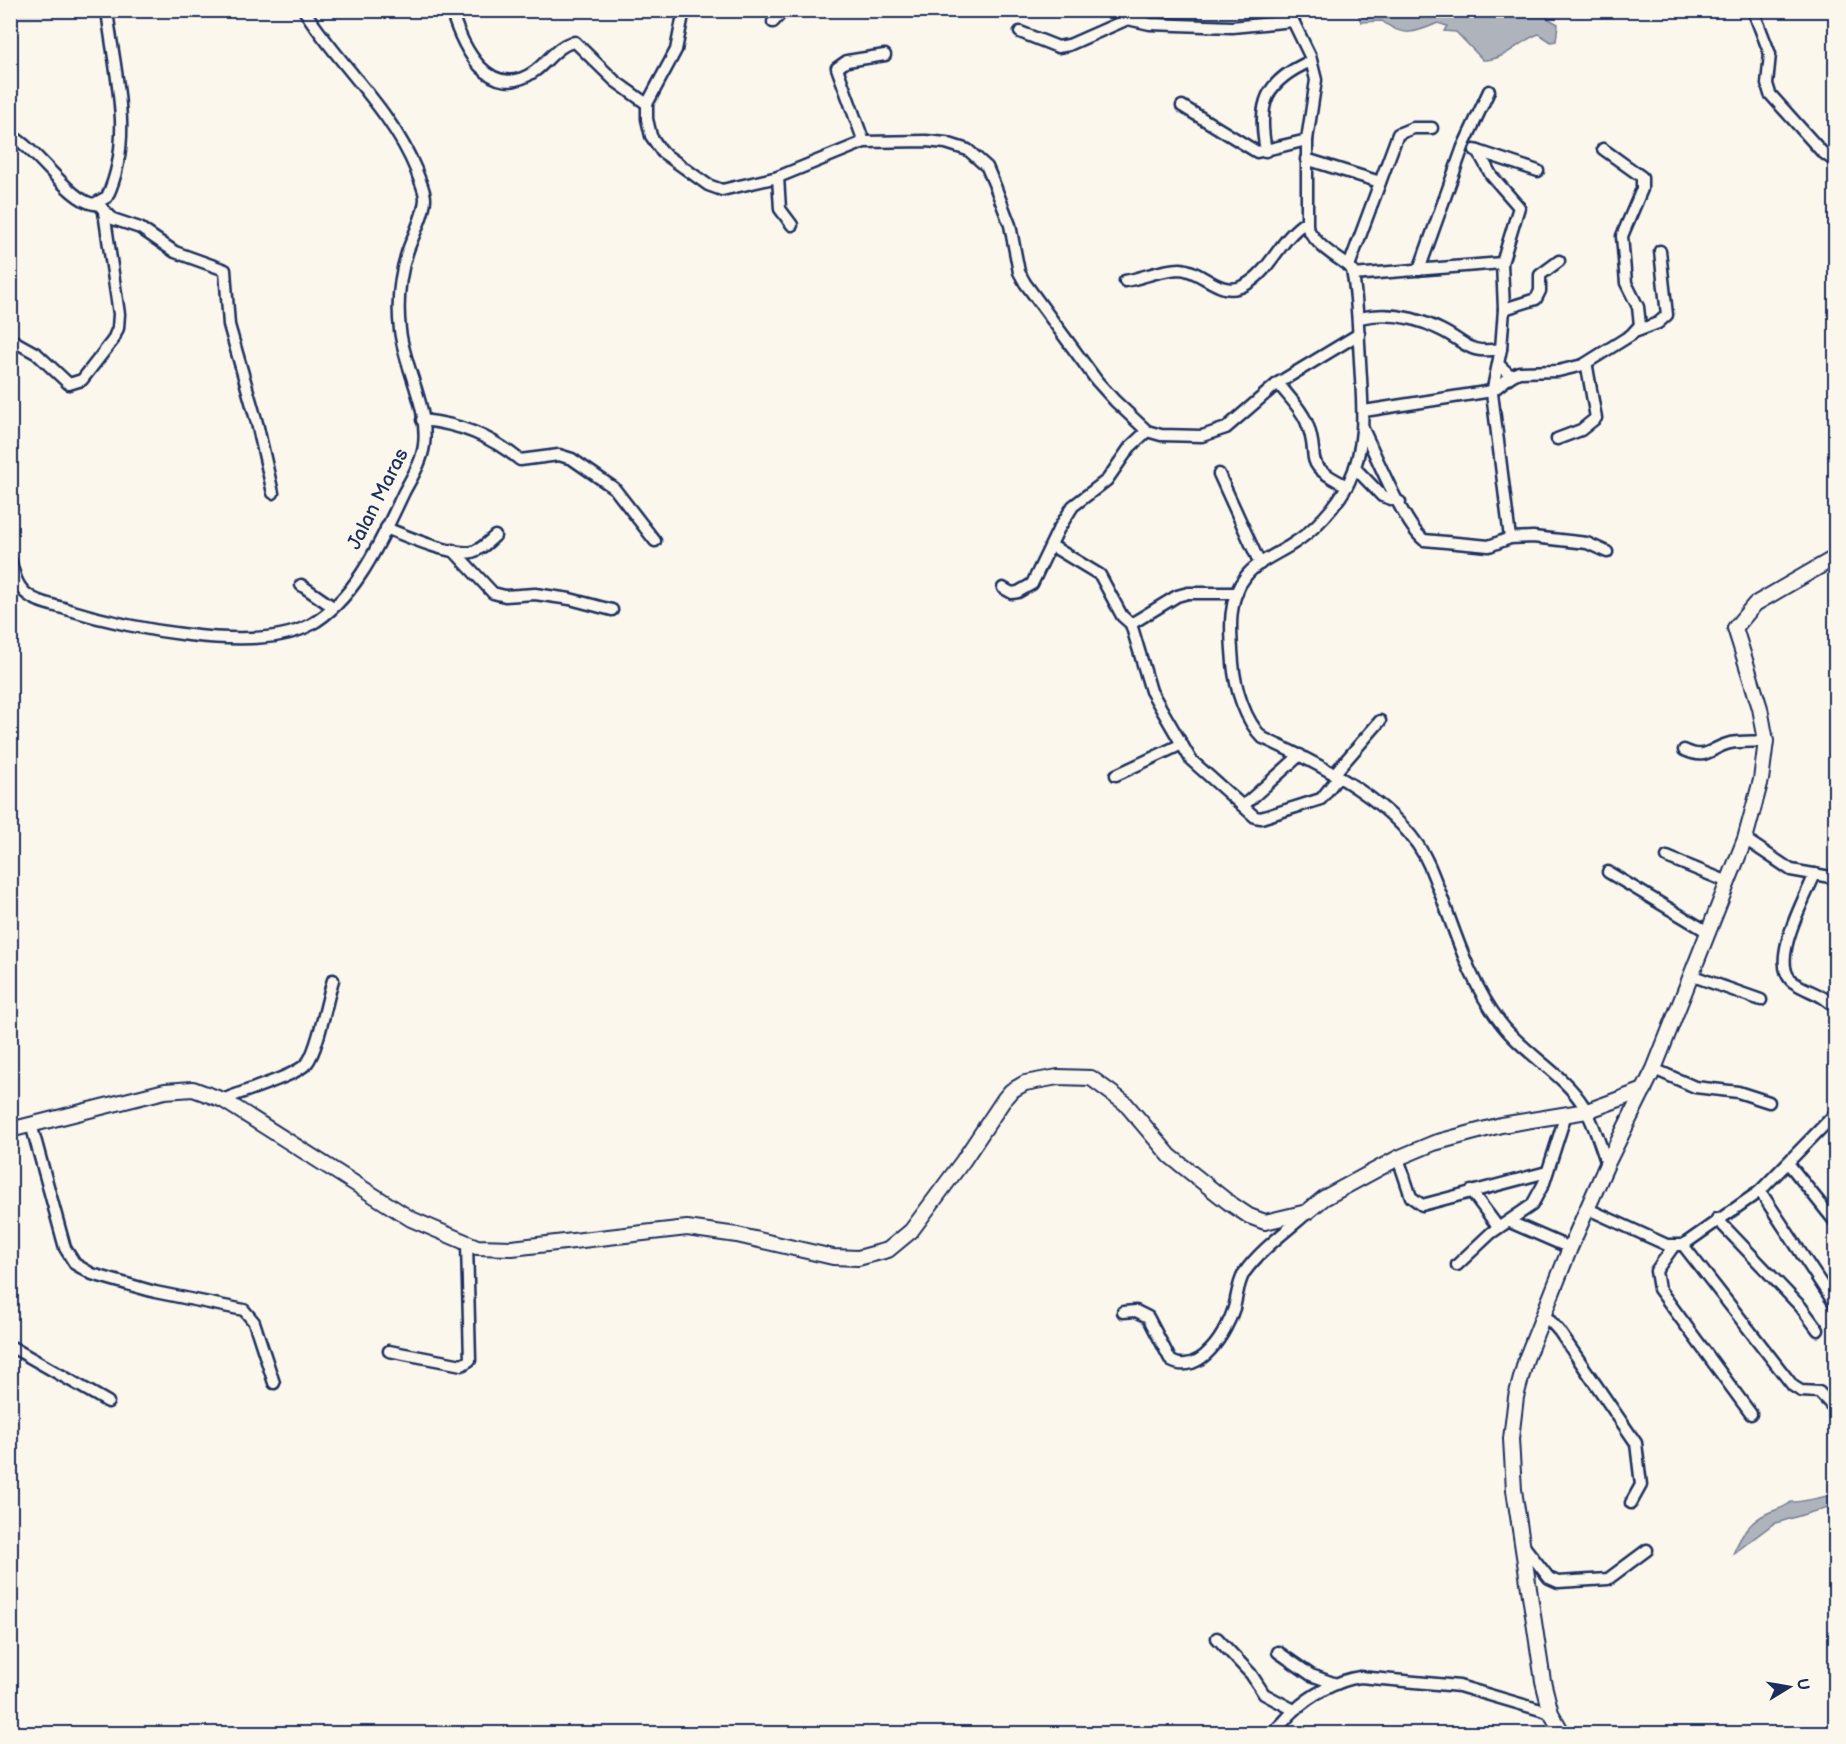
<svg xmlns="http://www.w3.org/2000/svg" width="1846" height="1744" font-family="'Balsamiq Sans',sans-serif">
<rect width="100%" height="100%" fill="#fbf7ec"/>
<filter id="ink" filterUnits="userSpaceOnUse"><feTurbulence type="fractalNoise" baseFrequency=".0167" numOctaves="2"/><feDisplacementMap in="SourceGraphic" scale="12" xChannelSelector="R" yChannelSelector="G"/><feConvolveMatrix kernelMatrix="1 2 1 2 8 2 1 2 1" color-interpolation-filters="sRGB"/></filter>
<g filter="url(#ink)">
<path fill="#eae8e2" d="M10,11L11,10L101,11L100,19L11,20Z"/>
<g fill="#afb3bb" stroke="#747e96" stroke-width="1.5">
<path d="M1357,11H1546L1547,18L1558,24L1556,41L1551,42L1539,34C1518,41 1507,60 1483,60L1456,32L1444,31L1447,26L1438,23C1415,33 1403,38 1382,21L1361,22Z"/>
<path d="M1835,1494V1505L1773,1524L1733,1554C1741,1535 1749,1521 1770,1512C1778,1509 1784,1508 1791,1502C1797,1503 1828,1496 1835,1494Z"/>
</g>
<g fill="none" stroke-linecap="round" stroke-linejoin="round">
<g stroke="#1b2f5e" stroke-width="15">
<g id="street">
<path d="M451,10C462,46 489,104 535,71C547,62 560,43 575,42L615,81L647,104"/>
<path d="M684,10L676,50L647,104V119L651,136L662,152L708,185L722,190L778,177L864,142L926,141L946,143L968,150L987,167L995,186L1010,225L1019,272L1025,283L1097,381L1115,401L1147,431L1161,435L1202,436L1226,428L1278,383L1359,334"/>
<path d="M1293,10V21L1310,56L1316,80L1307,140V227C1316,245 1333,255 1349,266L1352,270C1358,300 1358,330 1360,361C1362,402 1368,443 1349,482C1337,506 1314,531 1291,545C1277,554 1257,562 1246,576C1226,600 1231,635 1233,663C1235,688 1245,721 1263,738C1320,764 1403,805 1429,865C1452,918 1464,975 1500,1022C1523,1053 1564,1074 1583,1105C1594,1122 1600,1145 1607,1164"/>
<path d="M1753,10L1770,54L1767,84L1770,94L1822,152L1836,162"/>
<path d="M1128,19L1150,24L1232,27L1293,21"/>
<path d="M773,22L784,10"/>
<path d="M1020,32L1058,47L1069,45L1128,19L1131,10"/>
<path d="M1182,106L1257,152L1307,140"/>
<path d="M10,135C38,149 69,201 94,204L107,197C135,138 114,72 107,10"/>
<path d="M864,142L837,68L847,61L885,55"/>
<path d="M1475,150L1538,171"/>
<path d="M1266,151C1257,103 1265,81 1311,61"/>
<path d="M1478,151L1491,175L1519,207L1502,263L1504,309L1501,349L1492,393L1510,538"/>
<path d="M1306,159L1380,182"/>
<path d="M778,177L780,209L792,225"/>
<path d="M97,203L113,219L140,228L175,252L225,270L229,325L257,423L273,493"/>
<path d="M1349,266L1398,134L1413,128H1432"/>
<path d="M1419,270L1463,147L1489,91"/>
<path d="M1353,275L1502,263"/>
<path d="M1125,281C1142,278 1162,269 1180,269C1203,270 1220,299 1245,285C1271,271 1280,238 1306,222"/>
<path d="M1504,309L1536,299L1540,291V275L1559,261"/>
<path d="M1359,318C1386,312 1415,317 1441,330C1469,344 1467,354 1501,349"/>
<path d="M1637,331L1658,323L1667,315L1660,251"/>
<path d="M10,339L37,354L69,384L82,380L113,340L118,328L119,314L104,212"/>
<path d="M1499,365L1511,376L1519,372L1558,371L1583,365L1587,367L1596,418L1581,430L1557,439"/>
<path d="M1583,365L1631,335L1640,325L1638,307L1626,283L1622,236L1642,189V177L1603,149"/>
<path d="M1278,383C1287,395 1300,407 1306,421C1323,461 1297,461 1347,486"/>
<path d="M1364,411L1492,391L1511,376"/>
<path d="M422,420C461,424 490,436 520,460L559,455L572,459L614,488L655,541"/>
<path d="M1363,429C1376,455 1404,525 1424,540L1489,546L1510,538L1533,537L1587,543L1607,552"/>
<path d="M1355,468L1382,496L1400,502"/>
<path d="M1219,474L1260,564"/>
<path d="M386,528C406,536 451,556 472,552C481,550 488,542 495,536"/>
<path d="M1052,546L1100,575L1122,616L1131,624L1151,691L1191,760L1255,817L1261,818L1321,799L1339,776"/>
<path d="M453,550L493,593L505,596L535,594L570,599L612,610"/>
<path d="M10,559C14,573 16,586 28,595C38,603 54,605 66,609C124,627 255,655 310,625C356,600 382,538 404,492C412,477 422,462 424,445C429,407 404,367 400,330C397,304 399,278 407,253C412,237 424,217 425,199C425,189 419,180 416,170C391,109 339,65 304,10"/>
<path d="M301,585L333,607"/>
<path d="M1003,588L1012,593L1018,592L1032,584L1058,530L1073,506L1107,480L1130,447L1147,431"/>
<path d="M1131,624L1177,596L1188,593H1237"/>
<path d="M1684,750C1708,761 1709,748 1730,743C1742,741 1754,742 1766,741"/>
<path d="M1334,774L1380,721"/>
<path d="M1116,775L1182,744"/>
<path d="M1243,806L1300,755"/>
<path d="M1745,839L1791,870L1836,878"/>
<path d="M1667,857L1728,882"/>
<path d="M1608,872L1708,932"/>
<path d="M1815,874C1806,896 1768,963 1793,982C1807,992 1825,994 1836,1009"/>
<path d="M1693,976L1761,1000"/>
<path d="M1654,1069L1695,1087L1738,1092L1769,1102"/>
<path d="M223,1100C242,1091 295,1077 307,1063C318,1050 327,999 333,980"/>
<path d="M31,1124L65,1248L75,1264L92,1274L155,1292L244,1310L254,1322L274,1383"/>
<path d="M1398,1158L1411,1197L1422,1205L1547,1172"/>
<path d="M1788,1163L1836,1223"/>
<path d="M1471,1191L1498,1227"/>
<path d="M1760,1191L1836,1306"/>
<path d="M1588,1209L1667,1245H1683L1760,1191L1836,1113"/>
<path d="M1717,1219L1801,1307L1818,1330"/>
<path d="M1510,1222L1570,1248"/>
<path d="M1683,1245L1793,1386L1801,1391L1819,1392L1836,1410"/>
<path d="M1673,1247L1656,1271L1659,1289L1751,1414"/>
<path d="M1457,1265L1491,1233L1532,1205L1544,1183L1566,1114"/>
<path d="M1123,1312L1136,1311L1148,1317L1171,1361C1201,1377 1227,1331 1234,1308C1237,1297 1238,1283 1244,1273C1260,1250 1287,1231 1307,1213"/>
<path d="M1544,1314L1559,1331L1636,1443L1641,1485L1631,1503"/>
<path d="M10,1346L108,1402"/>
<path d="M389,1351L462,1365L470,1360L467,1244"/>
<path d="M1524,1546L1549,1578L1558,1582L1608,1579L1647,1550"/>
<path d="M1217,1638L1251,1674L1264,1694L1294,1710"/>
<path d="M1278,1652L1311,1675L1336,1684"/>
<path d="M1270,1734C1281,1727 1285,1719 1294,1711C1310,1695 1338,1680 1360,1677L1459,1686L1551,1713"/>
</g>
</g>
<g stroke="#1b2f5e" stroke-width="18">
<g id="secondary">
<path d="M10,1130L165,1091L193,1089L223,1100L411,1219L477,1247L512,1248L687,1228L737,1235L833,1257L858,1258L888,1250L911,1231L963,1161L1005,1098L1011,1091L1025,1083L1058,1077L1091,1078L1125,1103L1170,1156L1228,1202L1249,1216L1265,1222L1307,1212L1324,1198L1398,1158L1434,1143L1501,1125L1587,1111L1644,1090"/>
<path d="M1563,1734L1551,1713L1543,1681L1514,1490L1511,1439L1516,1397L1526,1359L1570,1248L1607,1164L1654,1069L1745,839L1761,780L1766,741L1760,708L1735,628L1755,604L1836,557"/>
</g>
</g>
<use href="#street" stroke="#fbf7ec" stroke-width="10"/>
<use href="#secondary" stroke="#fbf7ec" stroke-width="14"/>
</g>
</g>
<g text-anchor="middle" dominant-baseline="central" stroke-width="4.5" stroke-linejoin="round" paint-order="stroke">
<g font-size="20" fill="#1b2f5e" stroke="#fbf7ec">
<text transform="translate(378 499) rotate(-63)">Jalan Maras</text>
</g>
</g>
<rect width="1846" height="1744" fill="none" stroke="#fbf7ec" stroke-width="36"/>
<rect x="18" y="18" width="1810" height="1708" fill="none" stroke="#1b2f5e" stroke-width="2" filter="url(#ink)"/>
<g transform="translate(1789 1687) rotate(79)" stroke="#fbf7ec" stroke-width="4.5" paint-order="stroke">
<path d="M0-4.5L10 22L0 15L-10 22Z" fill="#1b2f5e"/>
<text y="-9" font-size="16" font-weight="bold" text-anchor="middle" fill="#1b2f5e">U</text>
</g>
</svg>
